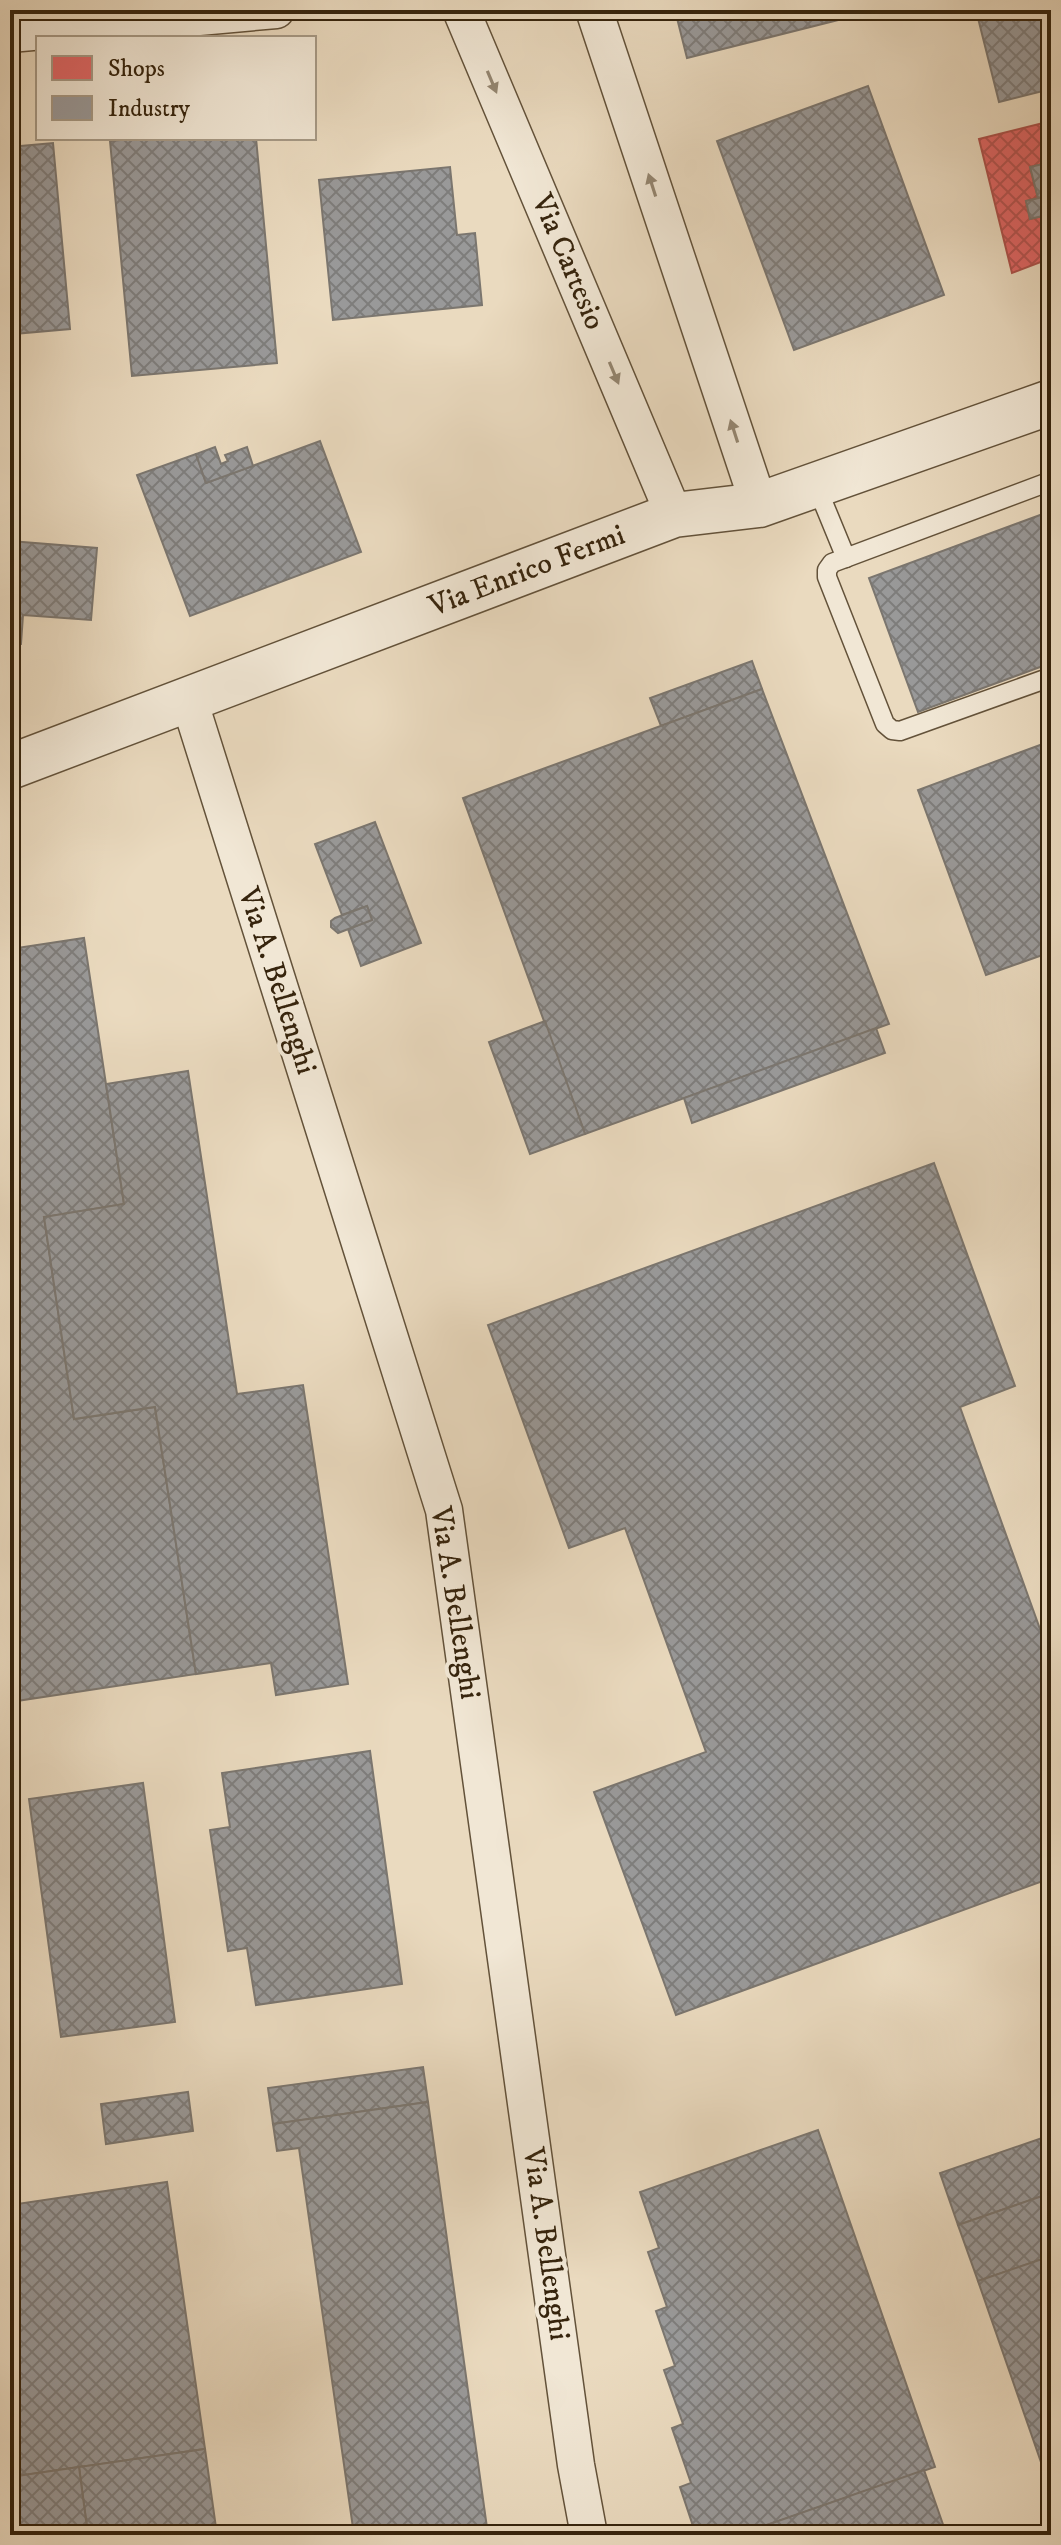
<svg xmlns="http://www.w3.org/2000/svg" width="1061" height="2545" font-family="'IM FELL DW Pica',serif">
<defs>
<pattern id="shops-cross-hatch" width="8" height="8" patternUnits="userSpaceOnUse" patternTransform="scale(2)"><rect width="8" height="8" fill="#e06666"/><path d="M0 0l8 8M0 8l8-8" fill="none" stroke="#b65452"/></pattern>
<pattern id="industry-cross-hatch" width="8" height="8" patternUnits="userSpaceOnUse" patternTransform="scale(2)"><rect width="8" height="8" fill="#999"/><path d="M0 0l8 8M0 8l8-8" fill="none" stroke="#7e7d7b"/></pattern>
</defs>
<rect width="100%" height="100%" fill="#eadabf"/>
<filter id="stains"><feTurbulence type="fractalNoise" baseFrequency=".0025" numOctaves="4"/><feColorMatrix values="0 0 0 0 .2 0 0 0 0 .09 0 0 0 0 .02 0 0 0 .5 -.17"/></filter>
<radialGradient id="worn" r=".72"><stop offset=".6" stop-color="#630" stop-opacity="0"/><stop offset="1" stop-color="#630" stop-opacity=".3"/></radialGradient>
<path fill="url(#shops-cross-hatch)" stroke="#ad524b" stroke-width="2" d="M1051,121V162L1030,167L1038,198L1026,201L1030,219L1051,214V258L1012,273L979,139Z"/>
<g fill="url(#industry-cross-hatch)" stroke="#7b766f" stroke-width="2">
<path d="M675,10H878L687,58Z"/>
<path d="M976,10H1051V89L999,102Z"/>
<path d="M868,86L944,295L794,350L717,141Z"/>
<path d="M141,138H256L277,363L132,376L110,141Z"/>
<path d="M53,143L70,329L14,334L16,363H10V147Z"/>
<path d="M1051,162V195L1038,198L1030,167Z"/>
<path d="M450,167L457,235L475,233L482,305L333,320L319,180Z"/>
<path d="M1051,195V214L1030,219L1026,201Z"/>
<path d="M320,441L361,552L190,616L137,475L196,454L206,483Z"/>
<path d="M215,447L221,464L228,461L225,455L247,447L253,466L206,483L196,454Z"/>
<path d="M1051,511V663L918,712L869,578Z"/>
<path d="M10,541L97,548L91,620L23,615L21,644L10,643Z"/>
<path d="M752,661L762,689L661,726L650,698Z"/>
<path d="M762,689L889,1024L585,1134L463,798Z"/>
<path d="M1051,741V952L986,975L918,790Z"/>
<path d="M375,822L421,943L361,966L348,929L372,920L367,906L342,915L315,844Z"/>
<path d="M367,906L372,920L338,933L331,927V921L335,918Z"/>
<path d="M84,938L124,1204L44,1217L74,1419L155,1407L196,1674L10,1702V949Z"/>
<path d="M545,1021L585,1134L530,1154L489,1042Z"/>
<path d="M876,1028L885,1053L692,1123L684,1098Z"/>
<path d="M188,1071L237,1394L303,1385L348,1684L276,1695L271,1663L196,1674L155,1407L74,1419L44,1217L124,1204L106,1084Z"/>
<path d="M934,1163L1015,1386L960,1407L1040,1629L1051,1626V1878L676,2015L594,1792L706,1752L625,1528L569,1548L488,1325Z"/>
<path d="M370,1751L402,1984L256,2005L247,1948L228,1951L210,1830L230,1827L222,1773Z"/>
<path d="M143,1783L175,2022L61,2037L29,1799Z"/>
<path d="M423,2067L428,2102L273,2124L268,2088Z"/>
<path d="M188,2092L193,2131L106,2144L101,2104Z"/>
<path d="M428,2102L488,2535H354L299,2148L277,2151L273,2124Z"/>
<path d="M818,2130L935,2467L738,2535H696L680,2487L691,2483L672,2428L683,2424L664,2370L675,2366L656,2311L667,2307L648,2252L659,2248L640,2192Z"/>
<path d="M1051,2135V2193L958,2225L940,2173Z"/>
<path d="M167,2182L205,2449L10,2477V2205Z"/>
<path d="M1051,2193V2256L978,2281L958,2225Z"/>
<path d="M1051,2256V2491L978,2281Z"/>
<path d="M205,2449L217,2535H88L79,2467Z"/>
<path d="M79,2467L88,2535H10V2477Z"/>
<path d="M924,2470L946,2533L943,2535H738Z"/>
</g>
<g fill="none" stroke-linecap="round" stroke-linejoin="round">
<g stroke="#63523a" stroke-width="21">
<g id="service">
<path d="M1051,481L832,563L827,570V577L885,724L892,730L900,731L1051,677"/>
<path d="M816,485L846,558"/>
</g>
</g>
<g stroke="#63523a" stroke-width="39">
<g id="minor">
<path d="M461,10L674,515"/>
<path d="M594,10L759,505"/>
<path d="M10,34L276,10"/>
<path d="M189,700L444,1510L576,2465L589,2535"/>
</g>
</g>
<g stroke="#63523a" stroke-width="47">
<path id="tertiary" d="M10,767L674,515L759,505L1051,402"/>
</g>
<use href="#service" stroke="#f1e7d5" stroke-width="18"/>
<use href="#minor" stroke="#f1e7d5" stroke-width="36"/>
<use href="#tertiary" stroke="#f1e7d5" stroke-width="44"/>
</g>
<defs><path id="oneway-solid" d="M-6-.8H1V-3.2L6.5 0L1 3.2V.8H-6Z" transform="scale(2)"/></defs>
<g fill="#948671">
<use href="#oneway-solid" transform="translate(492 82) rotate(67)"/>
<use href="#oneway-solid" transform="translate(652 185) rotate(-108)"/>
<use href="#oneway-solid" transform="translate(614 373) rotate(67)"/>
<use href="#oneway-solid" transform="translate(734 431) rotate(-108)"/>
</g>
<g text-anchor="middle" dominant-baseline="central" stroke-width="8" stroke-linejoin="round" paint-order="stroke">
<g font-size="30" fill="#36240d" stroke="#f1e7d5">
<text transform="translate(568 262) rotate(67)">Via Cartesio</text>
<text transform="translate(527 571) rotate(-21)">Via Enrico Fermi</text>
<text transform="translate(277 981) rotate(72)">Via A. Bellenghi</text>
<text transform="translate(455 1603) rotate(81)">Via A. Bellenghi</text>
<text transform="translate(546 2244) rotate(82)">Via A. Bellenghi</text>
</g>
</g>
<rect width="1061" height="2545" fill="none" stroke="#eadabf" stroke-width="40"/>
<rect x="12" y="12" width="1037" height="2521" fill="none" stroke="#36240d" stroke-width="4"/>
<rect x="20" y="20" width="1021" height="2505" fill="none" stroke="#36240d" stroke-width="2"/>
<rect x="36" y="36" width="280" height="104" fill="#f1e7d5" stroke="#a69985" stroke-width="2"/>
<rect x="52" y="56" width="40" height="24" fill="#e06666" stroke="#a69985" stroke-width="2"/>
<text x="108" y="76" font-size="24" fill="#36240d">Shops</text>
<rect x="52" y="96" width="40" height="24" fill="#999999" stroke="#a69985" stroke-width="2"/>
<text x="108" y="116" font-size="24" fill="#36240d">Industry</text>
<rect width="100%" height="100%" filter="url(#stains)"/>
<rect width="100%" height="100%" fill="url(#worn)"/>
</svg>
